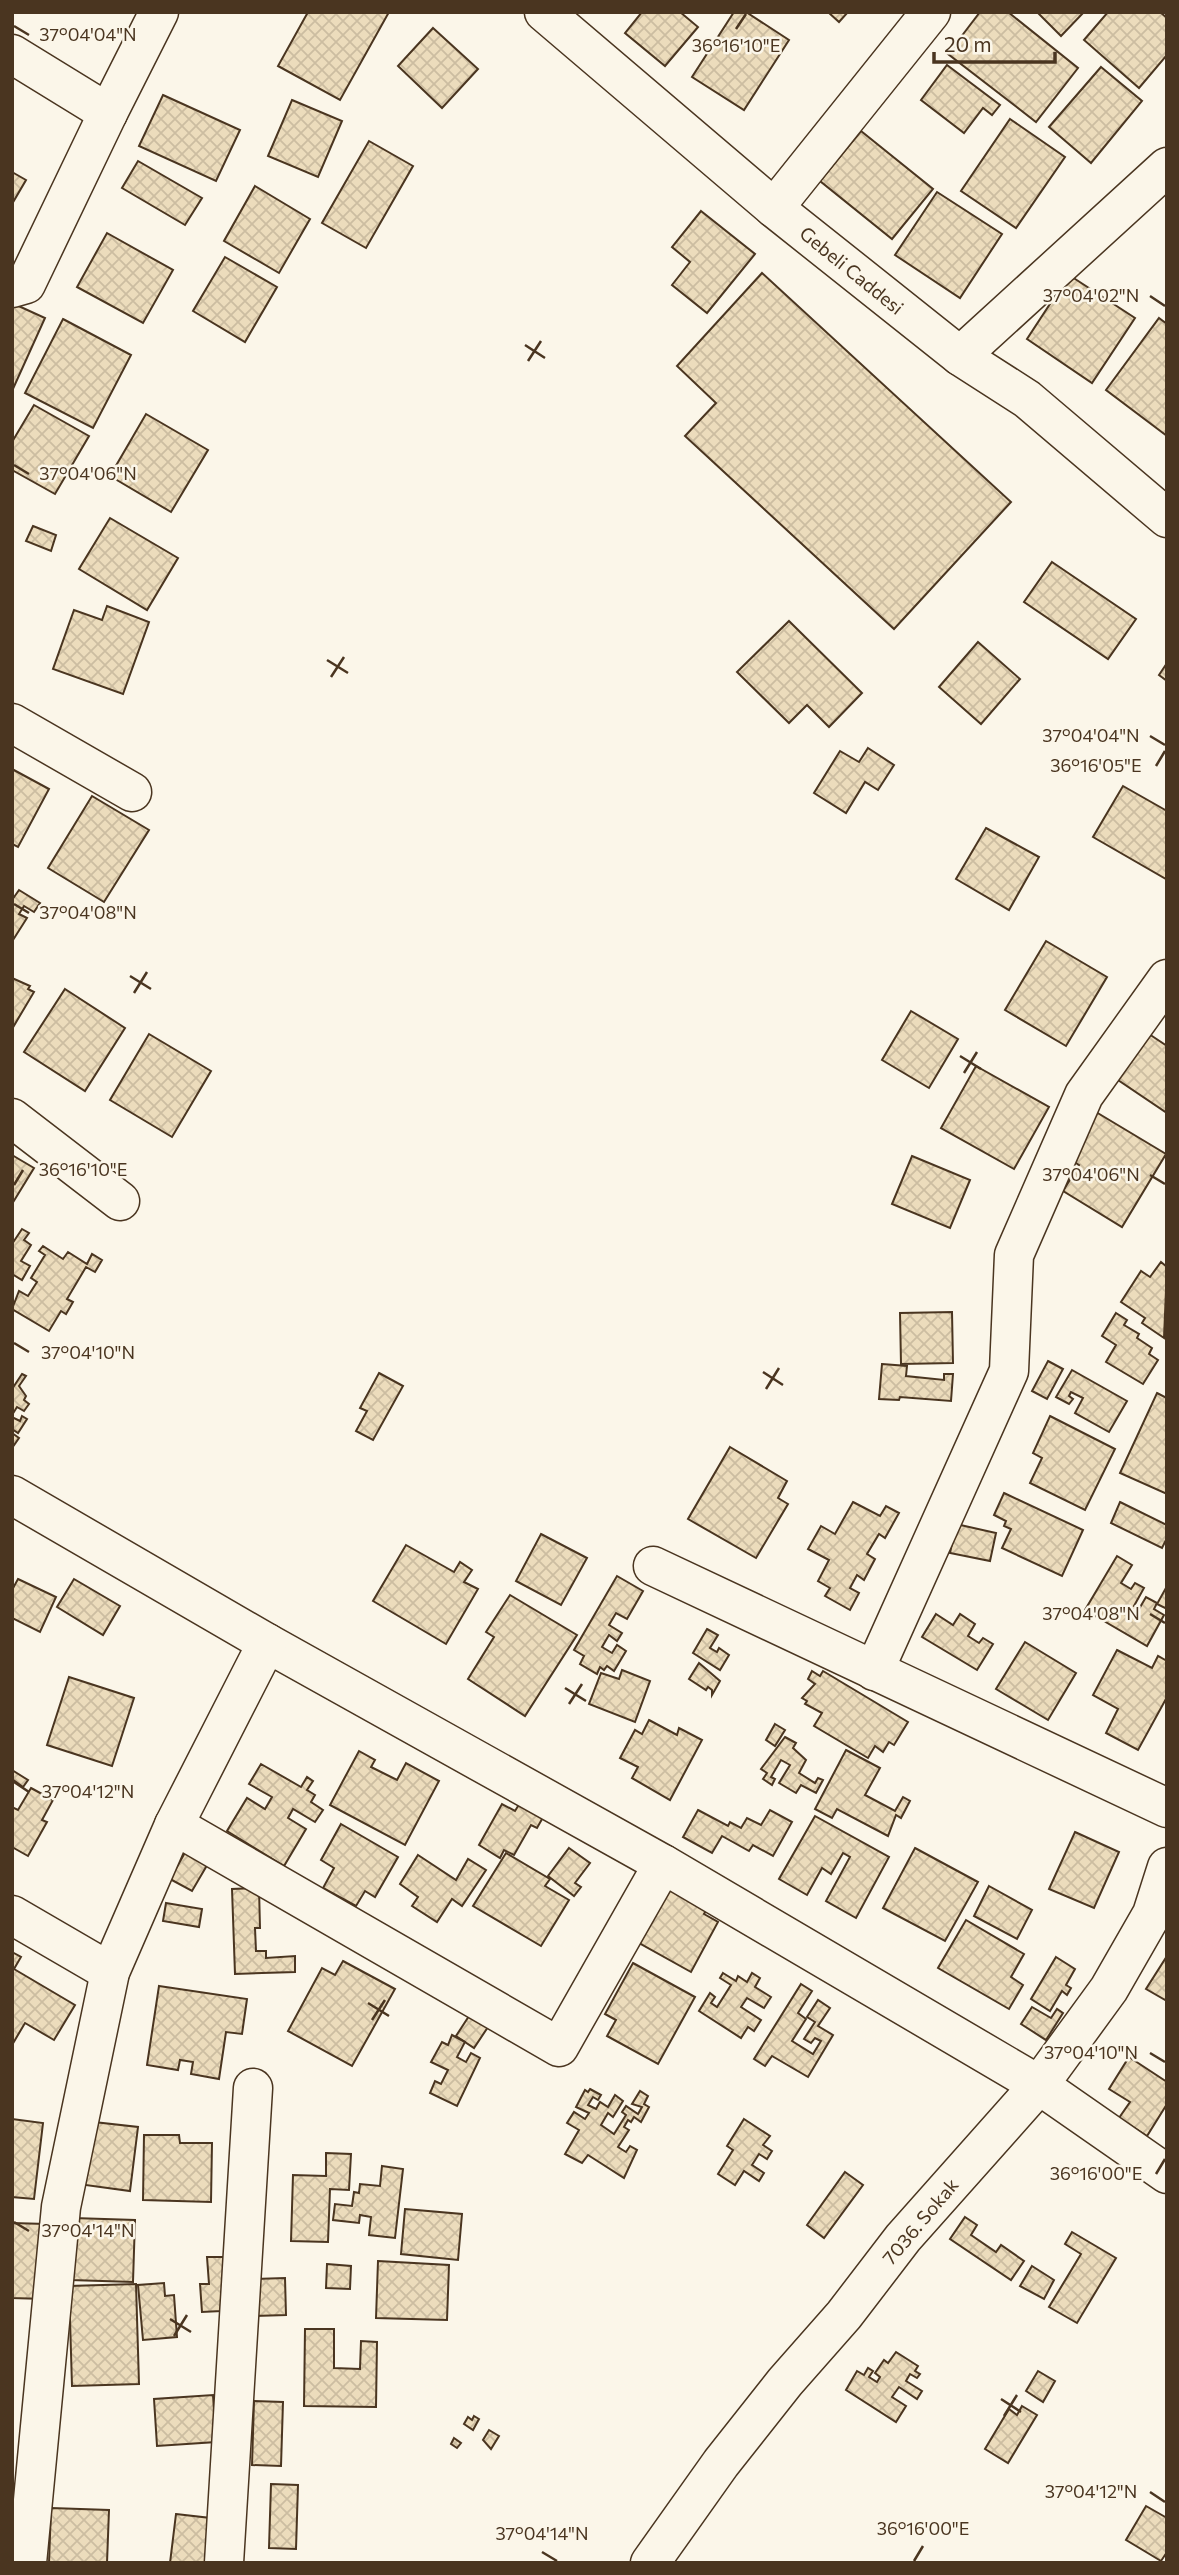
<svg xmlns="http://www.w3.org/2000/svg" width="1179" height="2575" font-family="Commissioner,sans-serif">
<defs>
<pattern id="building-cross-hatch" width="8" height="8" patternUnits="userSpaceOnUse" patternTransform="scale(1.75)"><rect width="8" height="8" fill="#ecdcbc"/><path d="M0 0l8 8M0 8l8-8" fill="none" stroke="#ccbda1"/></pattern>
</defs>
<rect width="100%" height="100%" fill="#fbf6e9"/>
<g fill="url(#building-cross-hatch)" stroke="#4a3520" stroke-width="2">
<path d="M308,12H389L340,100L278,66Z"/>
<path d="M642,12H680L698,27L665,66L625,33Z"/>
<path d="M734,12H746L789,40L744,110L692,77Z"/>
<path d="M828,12H848L839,22Z"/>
<path d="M980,12H1008L1078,68L1036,122L948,54Z"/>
<path d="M1037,12H1084L1061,36Z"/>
<path d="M1108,12H1160L1167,18V55L1139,88L1084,40Z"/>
<path d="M433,28L478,69L442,108L398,66Z"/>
<path d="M947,65L1000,105L992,115L983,108L964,133L921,100Z"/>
<path d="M1101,67L1142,101L1091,163L1049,127Z"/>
<path d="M163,95L240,130L216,181L139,146Z"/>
<path d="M292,100L342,121L318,177L268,156Z"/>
<path d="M1010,119L1065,157L1016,228L961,191Z"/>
<path d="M861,131L933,189L892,239L820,181Z"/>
<path d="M369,141L413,166L366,248L322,223Z"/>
<path d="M138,161L202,198L185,225L122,188Z"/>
<path d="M12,172L26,180L12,204Z"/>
<path d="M255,186L310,219L279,273L224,241Z"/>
<path d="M937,192L1002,234L960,298L895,255Z"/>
<path d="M701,211L755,254L707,313L672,285L690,262L672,247Z"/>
<path d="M107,233L173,270L143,323L77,287Z"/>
<path d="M225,257L277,287L245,342L193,311Z"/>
<path d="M762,273L1011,502L894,629L685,436L716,403L677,366Z"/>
<path d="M1069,275L1135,318L1092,383L1027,339Z"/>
<path d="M12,303L45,318L12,391Z"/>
<path d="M1159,318L1167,324V436L1106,390Z"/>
<path d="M63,319L131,355L93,428L25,393Z"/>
<path d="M34,405L89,436L55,494L12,470V442Z"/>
<path d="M146,414L208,450L171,512L110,476Z"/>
<path d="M110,518L178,558L147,610L79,569Z"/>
<path d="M33,526L56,535L51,551L26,541Z"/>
<path d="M1052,562L1136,619L1108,659L1024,602Z"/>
<path d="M107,606L149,622L123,694L53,669L74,610L102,620Z"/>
<path d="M789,621L862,693L829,727L807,705L789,723L737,672Z"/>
<path d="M978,642L1020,679L981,724L939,687Z"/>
<path d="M1167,663V681L1159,675Z"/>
<path d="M868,748L894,765L878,790L865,782L846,813L814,793L840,751L859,762Z"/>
<path d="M12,769L49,789L18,847L12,844Z"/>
<path d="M1123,786L1167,811L1166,879L1093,837Z"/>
<path d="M92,796L149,830L104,902L48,868Z"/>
<path d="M986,828L1039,857L1009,910L956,879Z"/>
<path d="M19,890L40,903L34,912L24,906L19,914L27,918L13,940L12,900Z"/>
<path d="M1046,941L1107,977L1066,1046L1005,1010Z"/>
<path d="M12,978L30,986L28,989L34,992L12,1029Z"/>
<path d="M65,989L125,1028L85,1091L24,1052Z"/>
<path d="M911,1011L958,1039L929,1088L882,1060Z"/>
<path d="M1146,1032L1167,1046V1113L1115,1078Z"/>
<path d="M149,1034L211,1071L172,1137L110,1100Z"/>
<path d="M976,1066L1049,1107L1014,1169L941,1128Z"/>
<path d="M1096,1112L1166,1154L1122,1227L1063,1191L1079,1165L1068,1158Z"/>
<path d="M12,1155L34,1168L12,1204Z"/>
<path d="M912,1156L970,1180L950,1228L892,1204Z"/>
<path d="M22,1229L29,1233L24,1240L31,1245L21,1261L30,1266L22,1280L12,1274V1244Z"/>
<path d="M43,1246L63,1259L68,1252L87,1264L92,1254L102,1260L95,1272L86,1267L67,1299L73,1302L66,1314L61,1311L49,1331L12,1309L19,1291L28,1296L37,1282L31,1278L45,1255L39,1251Z"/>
<path d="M1161,1262L1167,1267L1164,1338L1142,1323L1145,1318L1121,1302L1141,1271L1150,1277Z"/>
<path d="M952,1312L953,1363L901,1364L900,1313Z"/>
<path d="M1116,1313L1127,1320L1124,1325L1139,1334L1137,1338L1152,1348L1149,1354L1158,1360L1143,1384L1106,1362L1116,1345L1102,1336Z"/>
<path d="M1048,1361L1063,1369L1047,1399L1032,1391Z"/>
<path d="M882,1364L907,1366L906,1376L944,1380V1374H953L951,1401L900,1397L899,1400L879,1399Z"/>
<path d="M1072,1370L1127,1401L1109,1432L1075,1413L1083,1398L1071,1392L1069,1396L1073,1399L1069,1404L1056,1397Z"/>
<path d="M379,1373L403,1386L373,1440L356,1431L367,1411L360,1408Z"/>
<path d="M22,1374L26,1376L19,1386L26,1396L24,1400L29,1404L24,1411L17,1407L12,1415V1389Z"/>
<path d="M1157,1393L1167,1398V1494L1120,1473Z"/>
<path d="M22,1416L27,1419L18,1433L12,1429V1417L20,1421Z"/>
<path d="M1050,1416L1115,1449L1085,1510L1030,1483L1042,1458L1033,1453Z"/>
<path d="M12,1433L19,1438L12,1448Z"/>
<path d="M730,1447L787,1481L778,1498L788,1504L756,1558L688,1519Z"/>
<path d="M1004,1493L1083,1530L1062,1576L1002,1548L1011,1529L1004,1526L1006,1521L994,1515Z"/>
<path d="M853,1502L880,1516L886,1506L899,1513L885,1538L879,1534L867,1554L875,1559L864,1580L857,1575L850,1588L859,1593L850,1610L825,1596L830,1588L818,1581L829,1560L808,1549L821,1526L835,1534Z"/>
<path d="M1120,1502L1167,1525V1538L1162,1548L1111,1523Z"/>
<path d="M956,1524L996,1533L990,1561L950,1553Z"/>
<path d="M541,1534L587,1558L561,1605L516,1581Z"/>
<path d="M406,1545L454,1572L460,1562L472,1570L464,1582L478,1589L446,1644L373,1601Z"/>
<path d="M1117,1556L1132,1565L1121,1583L1131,1589L1135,1583L1144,1588L1134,1606L1139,1609L1146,1597L1157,1603L1154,1609L1164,1615L1147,1646L1085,1610Z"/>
<path d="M617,1576L643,1591L627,1619L616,1613L609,1625L622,1633L617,1641L609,1635L602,1647L612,1653L617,1645L626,1651L614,1671L607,1666L604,1670L600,1667L597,1674L580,1664L584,1656L574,1650Z"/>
<path d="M18,1579L56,1597L40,1632L12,1618V1590Z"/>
<path d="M74,1579L120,1606L103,1635L57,1607Z"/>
<path d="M1167,1586V1609L1157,1604Z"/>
<path d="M510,1595L577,1635L525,1716L468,1679L494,1637L486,1632Z"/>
<path d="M936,1614L953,1625L960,1614L975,1624L968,1636L979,1643L983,1638L993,1644L977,1670L922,1637Z"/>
<path d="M707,1629L718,1635L710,1648L717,1652L719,1648L729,1655L720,1670L693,1653Z"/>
<path d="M1025,1642L1076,1673L1048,1720L996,1689Z"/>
<path d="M1117,1650L1152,1668L1158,1656L1167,1661V1697L1138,1750L1106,1733L1118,1709L1093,1695Z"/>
<path d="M699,1663L720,1681L712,1695V1690L708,1687L706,1690L689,1679Z"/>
<path d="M622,1670L650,1681L635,1722L589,1704L601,1673L619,1679Z"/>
<path d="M812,1671L820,1676L823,1671L908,1722L894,1745L889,1742L883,1752L875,1746L868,1758L814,1726L822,1713L805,1704L807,1701L802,1698L815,1684L808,1679Z"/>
<path d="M69,1677L134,1698L112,1766L47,1745Z"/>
<path d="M649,1720L677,1735L679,1728L702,1740L670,1800L632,1778L638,1767L620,1758L635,1730L642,1734Z"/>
<path d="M775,1724L785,1730L775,1746L766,1740Z"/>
<path d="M785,1737L796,1743L793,1748L806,1760L799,1773L815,1783L818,1778L823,1780L816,1793L801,1785L796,1793L779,1783L790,1765L781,1760L771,1777L775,1779L772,1785L763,1779L767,1773L761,1769Z"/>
<path d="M846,1750L880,1768L865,1795L895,1811L903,1797L910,1801L901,1818L896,1815L888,1836L837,1809L832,1818L815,1809Z"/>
<path d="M359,1751L375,1760L371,1767L397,1780L406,1763L439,1781L405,1845L330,1805Z"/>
<path d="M261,1764L301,1787L307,1777L313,1781L307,1790L315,1795L311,1802L323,1810L315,1822L293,1809L288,1818L306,1829L284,1866L227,1831L247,1798L265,1809L272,1797L249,1784Z"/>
<path d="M12,1770L28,1780L23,1787L12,1779Z"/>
<path d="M31,1788L53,1800L42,1820L47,1822L28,1856L12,1847V1807L18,1810Z"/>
<path d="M523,1798L546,1812L537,1828L531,1825L514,1855L504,1850L500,1858L479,1845L502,1804L515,1811Z"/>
<path d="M698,1810L728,1826L730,1822L741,1828L747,1818L761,1825L770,1810L792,1822L773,1856L753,1845L749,1851L722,1836L712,1853L683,1837Z"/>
<path d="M815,1816L889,1857L856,1918L826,1901L850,1857L843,1853L831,1874L822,1868L807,1895L779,1879Z"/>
<path d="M341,1824L398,1857L375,1897L365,1891L356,1906L323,1888L334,1868L321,1860Z"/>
<path d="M1075,1832L1119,1852L1094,1908L1049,1889Z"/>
<path d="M191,1842L213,1855L192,1891L170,1879Z"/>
<path d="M569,1848L590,1863L575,1883L581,1887L574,1896L548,1876Z"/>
<path d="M915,1848L978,1882L945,1941L883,1908Z"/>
<path d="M506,1853L550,1879L545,1886L569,1900L541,1946L473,1906Z"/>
<path d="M418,1855L456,1880L468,1859L486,1870L462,1906L452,1899L437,1922L412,1906L418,1897L400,1884Z"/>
<path d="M667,1877L712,1901L704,1914L718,1922L691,1972L632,1939Z"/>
<path d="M989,1886L1032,1910L1017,1939L974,1916Z"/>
<path d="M259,1888L260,1928H255L256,1951H266V1958L295,1956V1972L235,1974L232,1889Z"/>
<path d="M166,1903L202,1909L199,1927L163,1921Z"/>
<path d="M966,1920L1024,1954L1011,1977L1023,1985L1009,2009L938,1968Z"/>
<path d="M12,1952L21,1957L14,1969L75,2005L54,2040L25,2023L12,2045Z"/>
<path d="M1167,1956V2001L1146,1989Z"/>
<path d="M1056,1957L1075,1969L1066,1985L1071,1988L1067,1995L1062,1991L1050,2011L1031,1999Z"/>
<path d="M343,1961L395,1989L352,2066L288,2031L322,1968L335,1975Z"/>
<path d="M633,1963L695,1997L658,2064L607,2036L616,2020L605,2014Z"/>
<path d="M723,1973L736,1981L738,1976L747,1982L752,1973L760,1978L755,1987L771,1997L764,2008L747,1998L741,2007L761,2020L754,2031L748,2027L741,2038L699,2011L710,1993L715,1997L711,2003L717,2007L731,1985L720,1978Z"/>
<path d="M801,1984L812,1991L798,2013L806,2019L792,2041L813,2054L821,2041L815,2038L811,2043L804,2039L815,2022L807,2017L818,2000L830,2008L818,2026L833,2035L808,2077L772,2056L765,2066L754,2059Z"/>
<path d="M159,1986L247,1999L242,2034L226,2032L219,2079L191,2074L193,2062L180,2060L178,2070L147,2065Z"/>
<path d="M1032,2007L1051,2018L1057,2009L1063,2013L1046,2040L1021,2024Z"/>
<path d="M469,2016L488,2027L474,2048L456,2036Z"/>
<path d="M452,2035L465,2042L457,2057L466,2062L471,2053L480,2058L457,2106L430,2093L435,2081L441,2084L448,2070L431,2062L442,2042L448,2045Z"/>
<path d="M1129,2057L1167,2082V2104L1147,2136L1119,2118L1130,2102L1109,2089Z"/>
<path d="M590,2089L601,2095L598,2100L593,2097L588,2105L596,2109L600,2102L608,2107L615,2095L623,2101L613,2117L608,2113L601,2125L614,2134L626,2115L622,2112L626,2106L638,2114L642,2107L632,2104L640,2091L648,2096L644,2104L649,2107L641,2122L634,2117L631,2122L628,2120L624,2127L629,2130L618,2147L626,2152L630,2146L637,2150L624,2178L588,2155L582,2163L565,2154L579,2130L567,2123L574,2112L585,2119L589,2113L576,2107L585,2090L588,2092Z"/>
<path d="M12,2119L43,2123L34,2199L12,2197Z"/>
<path d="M744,2119L770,2136L763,2145L772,2151L767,2159L759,2154L752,2165L764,2173L759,2181L744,2171L735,2185L718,2174L733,2150L727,2146Z"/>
<path d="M85,2121L138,2127L130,2191L78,2184Z"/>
<path d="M144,2135H179L180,2143H212L211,2202L143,2200Z"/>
<path d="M326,2153L351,2154L349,2190L330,2189L328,2242L291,2241L293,2175L326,2176Z"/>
<path d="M382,2166L403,2169L395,2238L369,2235L371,2217L360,2215L359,2223L333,2220L335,2204L352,2206L354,2192L359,2193L360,2184L380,2186Z"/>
<path d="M845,2172L863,2185L824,2238L807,2225Z"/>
<path d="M405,2209L462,2214L458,2260L401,2254Z"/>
<path d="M965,2217L977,2225L971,2235L996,2252L1001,2245L1024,2261L1011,2280L950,2239Z"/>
<path d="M73,2218L135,2220L133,2282L71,2280Z"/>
<path d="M12,2223L46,2224L44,2299L12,2298Z"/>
<path d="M1072,2232L1116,2258L1077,2323L1049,2307L1081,2254L1065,2244Z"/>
<path d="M207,2257H224L221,2311L202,2312L200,2284H209Z"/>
<path d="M378,2261L449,2265L447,2320L376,2318Z"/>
<path d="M327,2264L351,2266L350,2289L326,2288Z"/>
<path d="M1032,2266L1054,2280L1044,2299L1020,2286Z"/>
<path d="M285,2278L286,2315L251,2316L250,2279Z"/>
<path d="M164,2283L165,2296L174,2295L177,2337L143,2340L138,2285Z"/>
<path d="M136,2284L139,2384L72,2386L69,2286Z"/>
<path d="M305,2329H334V2368L360,2369L361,2341L377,2342L376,2407L304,2406Z"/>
<path d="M896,2352L918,2366L915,2371L920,2374L917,2378L910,2374L906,2381L922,2391L917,2399L899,2387L892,2397L906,2406L896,2422L846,2390L857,2371L864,2375L868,2368L873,2371L869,2377L877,2382L880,2377L875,2373L884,2360L888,2363Z"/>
<path d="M1038,2371L1055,2381L1043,2402L1026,2391Z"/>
<path d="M213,2395L216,2442L157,2446L154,2399Z"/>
<path d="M254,2401L283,2402L281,2466L252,2465Z"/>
<path d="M1022,2406L1037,2415L1008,2463L985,2449L1009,2409L1017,2415Z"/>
<path d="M474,2416L479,2419L473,2430L464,2424L468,2417L472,2420Z"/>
<path d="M489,2430L499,2436L491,2449L483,2440Z"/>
<path d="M454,2438L461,2443L457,2448L451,2444Z"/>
<path d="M271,2484L298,2485L296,2549L269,2548Z"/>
<path d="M1146,2506L1167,2518V2552L1161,2561L1126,2540Z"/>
<path d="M51,2508L109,2510L107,2563H49Z"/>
<path d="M176,2514L219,2519L215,2563H170Z"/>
</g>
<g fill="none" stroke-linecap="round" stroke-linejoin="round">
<g stroke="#4a3520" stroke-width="41">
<g id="minor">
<path d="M544,12L774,208L960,356L1027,399L1167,518"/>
<path d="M12,54L108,113L159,12"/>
<path d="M774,208L931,12"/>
<path d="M12,288L26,284L108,113"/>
<path d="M960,356L1167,167"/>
<path d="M12,723L132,792"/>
<path d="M12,1118L120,1201"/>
<path d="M12,1495L267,1643L663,1864L1039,2085L1167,2174"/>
<path d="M653,1566L1167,1808"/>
<path d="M874,1671L1009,1371L1014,1255L1084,1095L1167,979"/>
<path d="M174,1825L559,2047L663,1864"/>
<path d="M12,1915L110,1972"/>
<path d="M27,2563L61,2207L110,1972L174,1825L267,1643"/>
<path d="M224,2563L253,2088"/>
<path d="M650,2563L721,2463L785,2382L844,2315L903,2238L1039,2085L1109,1989L1152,1914L1167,1867"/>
</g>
</g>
<use href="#minor" stroke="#fbf6e9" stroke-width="38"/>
</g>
<path fill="none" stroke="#4a3520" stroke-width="2.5" d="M14,26L29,35M736,29L746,14M1150,296L1165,306M525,345L545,358M528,361L541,341M14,465L29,474M327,660L348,673M331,677L344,657M1150,736L1165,745M1156,766L1165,751M14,904L29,913M130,976L151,989M134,993L147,972M960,1056L981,1069M964,1073L977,1052M1150,1175L1165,1184M14,1185L23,1170M14,1343L29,1352M763,1372L783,1385M766,1389L779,1368M1150,1614L1165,1623M565,1688L586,1701M569,1704L582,1684M14,1782L29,1792M368,2003L389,2016M372,2020L385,2000M1150,2053L1165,2062M1156,2174L1165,2159M14,2222L29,2231M170,2319L191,2332M174,2336L187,2315M1001,2399L1021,2412M1004,2416L1017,2395M1150,2492L1165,2502M542,2552L557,2561M914,2561L923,2546"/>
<g text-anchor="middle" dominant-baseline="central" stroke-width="5" stroke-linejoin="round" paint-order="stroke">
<g font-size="19" fill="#4a3520" stroke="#fbf6e9">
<text transform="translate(852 270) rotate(39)">Gebeli Caddesi</text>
<text transform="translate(920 2221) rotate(-50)">7036. Sokak</text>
</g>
</g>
<g font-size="18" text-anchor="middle" fill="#4a3520" stroke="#fbf6e9" stroke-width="5" stroke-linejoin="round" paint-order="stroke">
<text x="88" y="41">37°04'04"N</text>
<text x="736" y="52">36°16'10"E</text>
<text x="1091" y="302">37°04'02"N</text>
<text x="88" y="480">37°04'06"N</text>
<text x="1091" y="742">37°04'04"N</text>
<text x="1096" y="772">36°16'05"E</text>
<text x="88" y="919">37°04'08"N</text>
<text x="83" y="1176">36°16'10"E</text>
<text x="1091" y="1181">37°04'06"N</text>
<text x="88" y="1359">37°04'10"N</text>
<text x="1091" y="1620">37°04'08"N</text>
<text x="88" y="1798">37°04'12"N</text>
<text x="1091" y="2059">37°04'10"N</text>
<text x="1096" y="2180">36°16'00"E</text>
<text x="88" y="2237">37°04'14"N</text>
<text x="1091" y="2498">37°04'12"N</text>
<text x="923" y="2535">36°16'00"E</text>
<text x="542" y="2540">37°04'14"N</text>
</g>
<rect width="1179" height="2575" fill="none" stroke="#4a3520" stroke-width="28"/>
<path d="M934 52v10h121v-10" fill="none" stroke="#4a3520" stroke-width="3.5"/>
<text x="944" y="52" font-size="21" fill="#4a3520" stroke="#fbf6e9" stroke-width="5" paint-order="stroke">20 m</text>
</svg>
